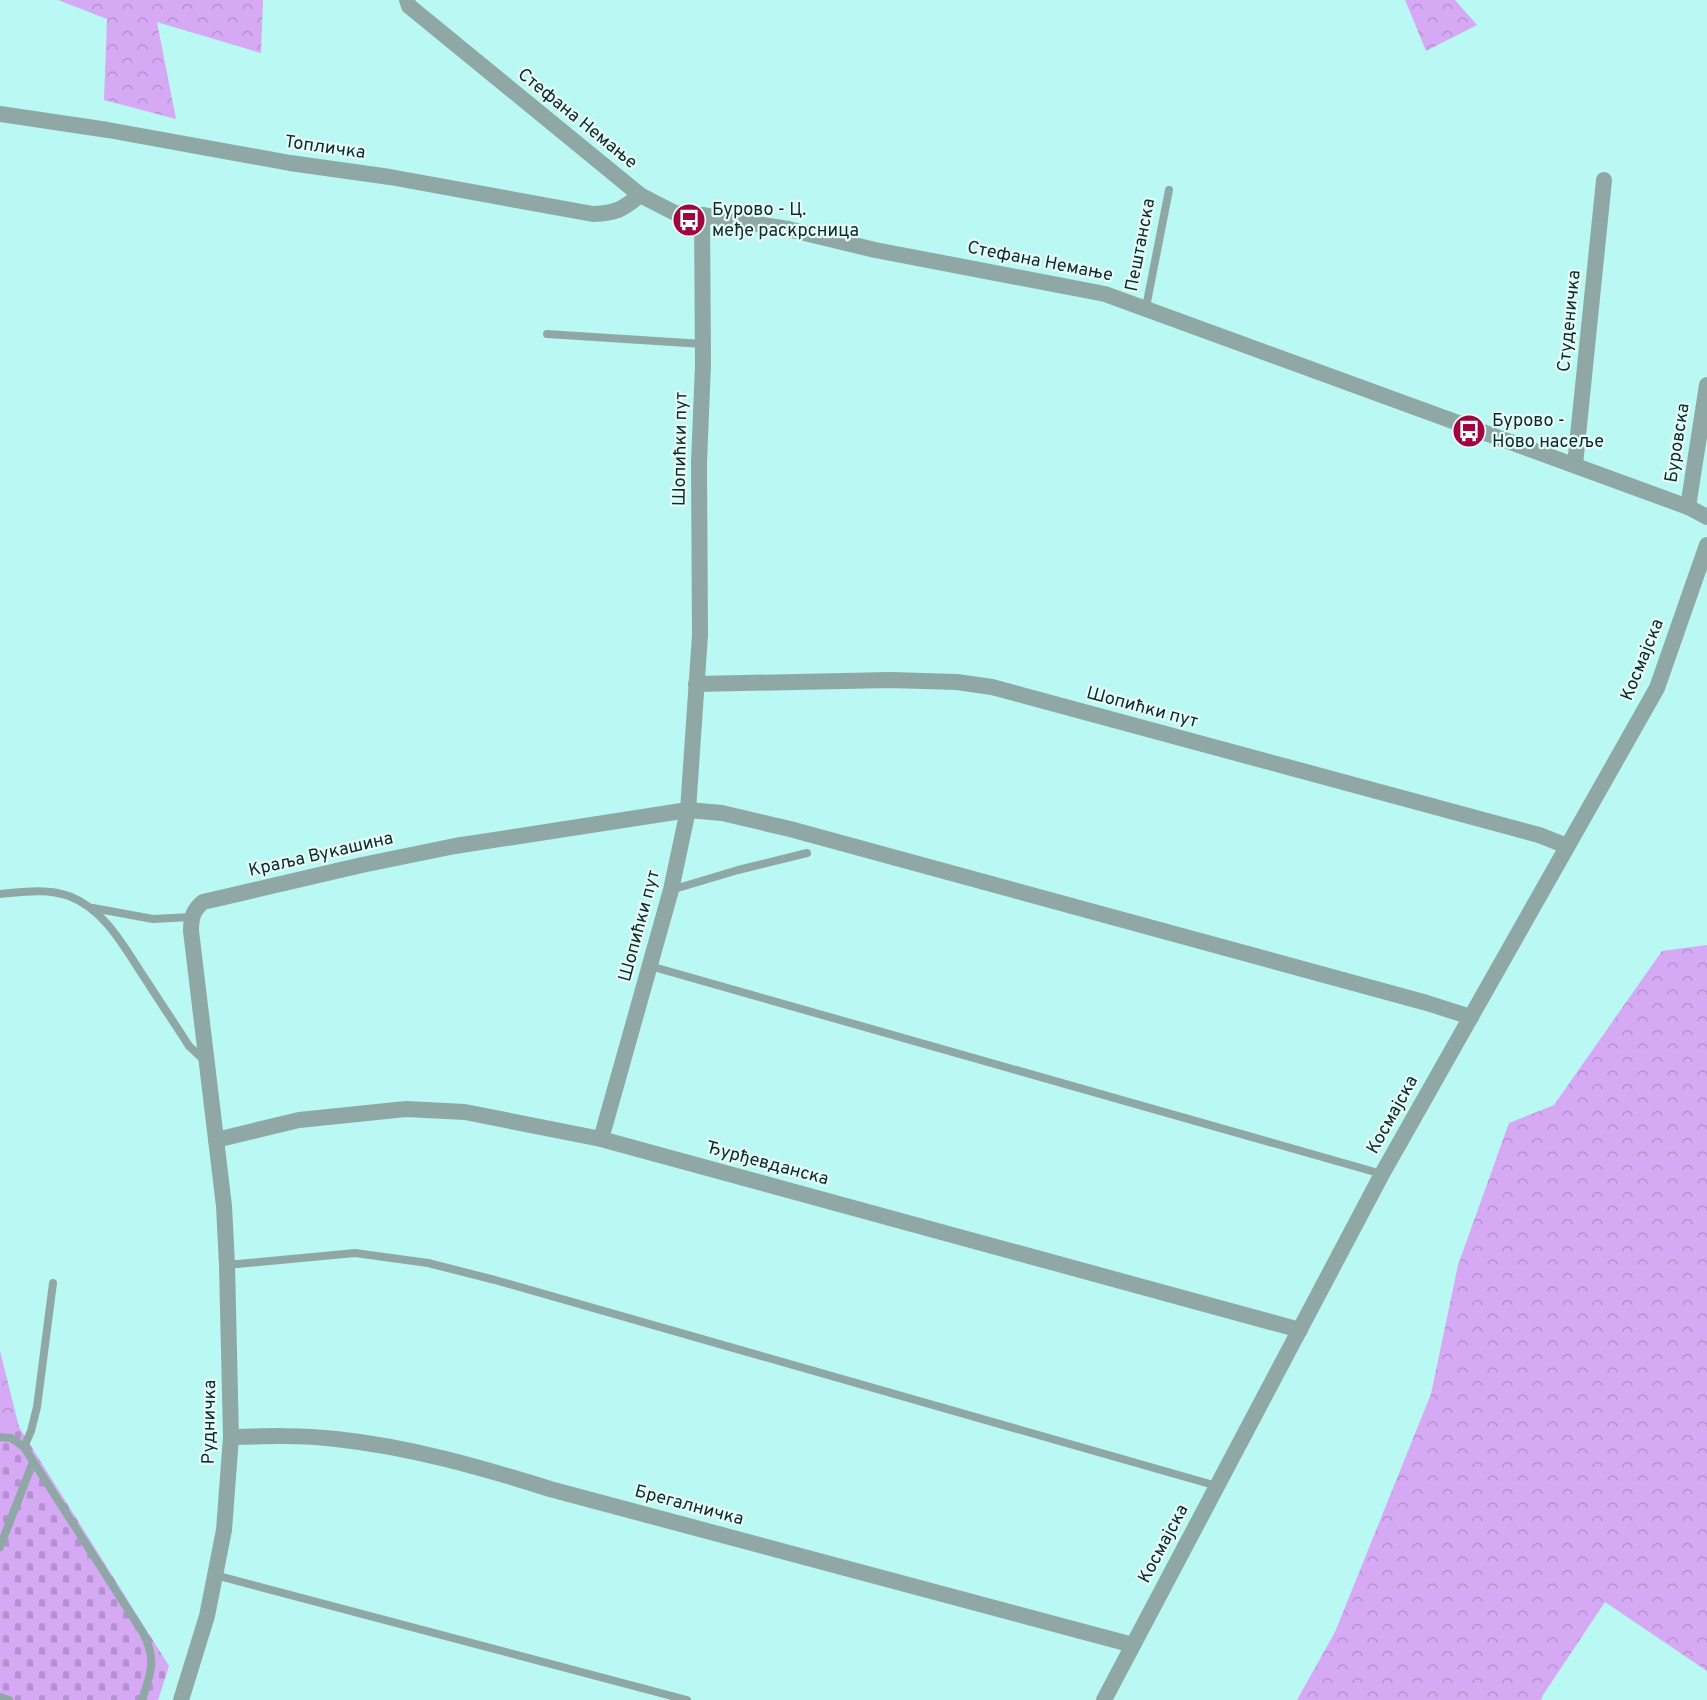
<svg xmlns="http://www.w3.org/2000/svg" width="1707" height="1700" font-family="Overpass,sans-serif">
<defs>
<pattern id="forest-crowns" width="20" height="18" patternUnits="userSpaceOnUse" patternTransform="scale(1.5)"><rect width="20" height="18" fill="#d6a9f5"/><path d="M2 6a3 3 0 1 1 6 0M12 15a3 3 0 1 1 6 0" fill="none" stroke="#b691d2"/></pattern>
<pattern id="cemetery-stones" width="16" height="16" patternUnits="userSpaceOnUse" patternTransform="scale(1.5)"><rect width="16" height="16" fill="#d6a9f5"/><path d="M2 7V4a2 2 0 0 1 4 0v3zM10 15v-3a2 2 0 0 1 4 0v3z" fill="#b691d2"/></pattern>
</defs>
<rect width="100%" height="100%" fill="#baf8f4"/>
<g fill="url(#forest-crowns)">
<path d="M58,0H263L261,53L157,22L176,119L104,100L107,19Z"/>
<path d="M1405,0H1455L1477,25L1426,51Z"/>
<path d="M1707,945V1671L1605,1602L1543,1695L1541,1700H1297L1335,1632L1431,1394L1458,1265L1509,1123L1554,1105L1662,951Z"/>
<path d="M0,1351L19,1427H0Z"/>
</g>
<path fill="url(#cemetery-stones)" d="M0,1427H19L169,1666L158,1700H0Z"/>
<g fill="none" stroke-linecap="round" stroke-linejoin="round">
<g stroke="#8fa8a6" stroke-width="8">
<path d="M1146,307L1169,190"/>
<path d="M547,334L703,344"/>
<path d="M671,890L738,870L807,853"/>
<path d="M0,894C23,892 46,888 69,896C106,910 125,949 146,980C160,1002 175,1024 189,1046L204,1060"/>
<path d="M93,908L153,919L191,917"/>
<path d="M650,966L1382,1174"/>
<path d="M227,1265L355,1253L428,1263L495,1280L1217,1486"/>
<path d="M0,1437L11,1438L24,1447L143,1633C157,1660 151,1673 142,1700"/>
<path d="M24,1447L31,1431L37,1407L53,1283"/>
<path d="M0,1547L33,1462"/>
<path d="M215,1575L687,1700"/>
<path d="M0,1697L9,1700"/>
</g>
<g stroke="#8fa8a6" stroke-width="16">
<path d="M0,114L108,130L290,163L390,177L593,214C616,213 622,210 640,195"/>
<path d="M1575,465L1604,180"/>
<path d="M1688,507L1707,385"/>
<path d="M696,684L890,680L957,682L992,687L1539,835L1567,846"/>
<path d="M601,1139L671,890L688,810L700,635L699,463L703,364L702,215"/>
<path d="M216,1140L299,1120L406,1109L465,1112L601,1139L1300,1330"/>
<path d="M231,1437C266,1436 302,1435 336,1439C410,1447 480,1467 550,1489L1133,1645"/>
<path d="M181,1700L207,1616L224,1530L231,1437L227,1265L224,1206L191,931C191,918 193,910 203,902L362,865L455,846L688,810L722,813L790,829L1427,1003L1471,1017"/>
</g>
<g stroke="#8fa8a6" stroke-width="16">
<path d="M407,0L409,6L640,195L675,213L702,215L788,229L875,250L1105,294L1688,507L1707,517"/>
<path d="M1104,1700L1382,1174L1657,688L1707,545"/>
</g>
</g>
<defs>
<g id="bus-disc" transform="scale(1.725)"><circle r="9.5" fill="#a1043e" stroke="#e5fdfb"/><path d="M-5-6H5V4H4V6H2V4H-2V6H-4V4H-5ZM-3.5-4V0h7V-4ZM-3.5 1.2v1.5H-2V1.2ZM2 1.2v1.5H3.5V1.2Z" fill="#fff"/></g>
</defs>
<g fill-rule="evenodd">
<use href="#bus-disc" x="689" y="220"/>
<use href="#bus-disc" x="1469" y="431"/>
</g>
<g text-anchor="middle" dominant-baseline="central" stroke-width="4.5" stroke-linejoin="round" paint-order="stroke">
<g font-size="18" fill="#0f2927" stroke="#e5fdfb">
<text transform="translate(577 119) rotate(39)">Стефана Немање</text>
<text transform="translate(325 148) rotate(8)">Топличка</text>
<text transform="translate(1141 245) rotate(-79)">Пештанска</text>
<text transform="translate(1040 262) rotate(11)">Стефана Немање</text>
<text transform="translate(1570 321) rotate(-84)">Студеничка</text>
<text transform="translate(1678 443) rotate(-81)">Буровска</text>
<text transform="translate(681 449) rotate(-89)">Шопићки пут</text>
<text transform="translate(1643 660) rotate(-68)">Космајска</text>
<text transform="translate(1142 708) rotate(15)">Шопићки пут</text>
<text transform="translate(321 855) rotate(-13)">Краља Вукашина</text>
<text transform="translate(640 926) rotate(-75)">Шопићки пут</text>
<text transform="translate(1393 1115) rotate(-61)">Космајска</text>
<text transform="translate(767 1164) rotate(15)">Ђурђевданска</text>
<text transform="translate(210 1422) rotate(-89)">Рудничка</text>
<text transform="translate(689 1506) rotate(15)">Брегалничка</text>
<text transform="translate(1164 1544) rotate(-62)">Космајска</text>
</g>
<g font-size="18" fill="#0f2927" stroke="#e5fdfb" text-anchor="start">
<text x="712" y="210">Бурово - Ц.<tspan x="712" dy="21">међе раскрсница</tspan></text>
<text x="1492" y="421">Бурово -<tspan x="1492" dy="21">Ново насеље</tspan></text>
</g>
</g>
</svg>
